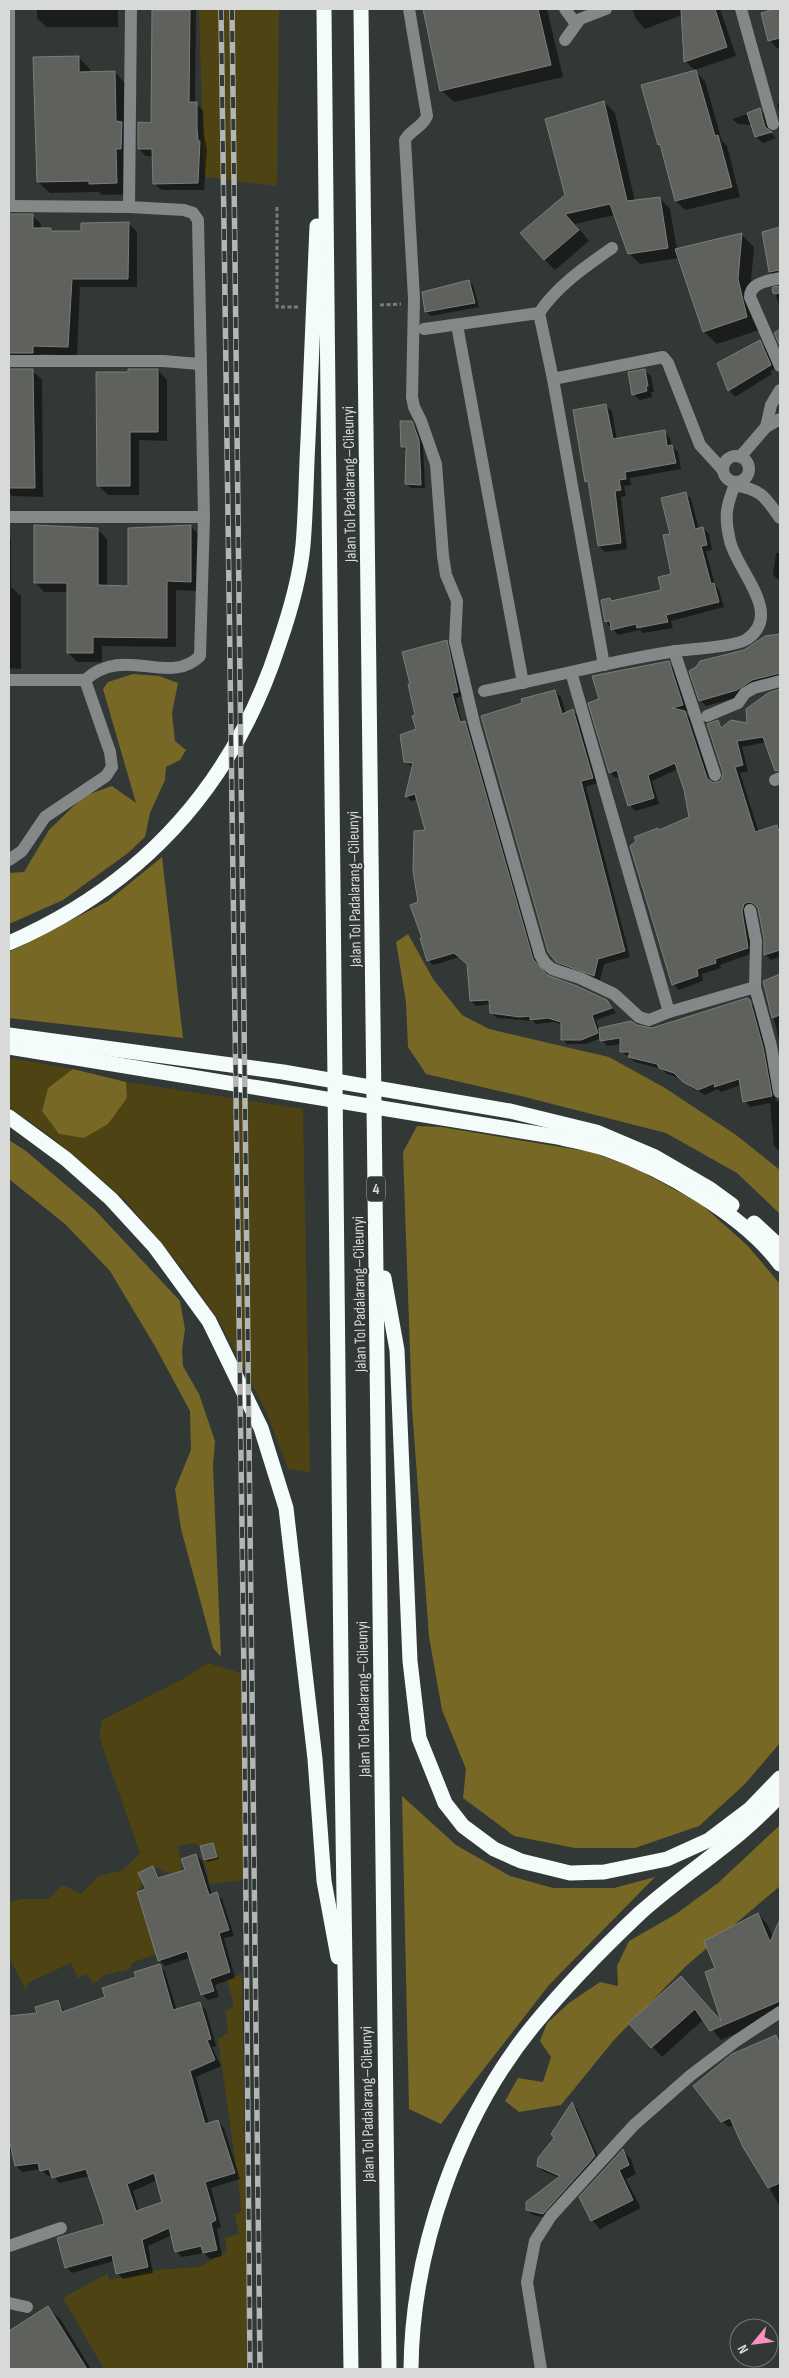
<svg xmlns="http://www.w3.org/2000/svg" width="789" height="2378" font-family="'Sofia Sans Condensed',sans-serif">
<rect width="100%" height="100%" fill="#323835"/>
<g fill="#4e4313">
<path d="M199,9H279L277,186L204,177Z"/>
<path d="M9,1058L73,1069L48,1088L42,1111L59,1134L84,1138L127,1098L126,1082L303,1109L310,1472L288,1469L266,1411L219,1321L186,1273L126,1201L54,1139L9,1107Z"/>
<path d="M208,1663L244,1674L243,1880L210,1884L204,1860L217,1856L212,1843L200,1846L193,1843L178,1846L182,1871L171,1874L153,1866L138,1874L143,1883L137,1892L156,1954L132,1963L130,1969L104,1975L94,1984L86,1974L78,1978L71,1963L29,1982L26,1990L9,1957V1903L20,1899H48L63,1885L81,1894L99,1876L123,1870L140,1853L99,1736L102,1720L183,1679Z"/>
<path d="M242,1973L248,2369H104L63,2298L108,2273L109,2280L157,2270L199,2267L227,2251L225,2238L239,2234L235,2215L241,2211L239,2188L218,2039L228,2033L225,2011L234,2006L227,1980Z"/>
</g>
<g fill="#776826">
<path d="M133,674L159,676L178,683L172,713L175,741L186,750L180,760L166,767L165,780L150,813L145,837L128,853L63,900L9,924V873L24,872L49,830L84,796L112,786L136,803L103,689L108,682Z"/>
<path d="M162,857L183,1038L9,1018V952L108,901Z"/>
<path d="M408,934L433,979L462,1015L489,1029L609,1057L665,1088L736,1135L780,1170V1214L737,1173L666,1133L517,1095L426,1074L408,1047L406,1002L396,942Z"/>
<path d="M73,1069L126,1082L127,1098L108,1124L84,1138L59,1134L42,1111L48,1088Z"/>
<path d="M417,1126L441,1127L591,1152L635,1168L701,1204L748,1246L780,1284V1743L745,1784L699,1826L635,1848H575L514,1836L463,1798L466,1769L442,1710L429,1637L412,1408L403,1152Z"/>
<path d="M9,1140L26,1151L95,1210L180,1301L185,1329L182,1350L183,1366L199,1394L215,1441L213,1466L221,1657L213,1648L181,1529L175,1489L191,1450L190,1411L156,1348L110,1271L65,1224L9,1179Z"/>
<path d="M402,1796L456,1845L510,1876L553,1888H614L655,1877L549,1985L441,2124L409,2109Z"/>
<path d="M780,1825V1886L686,1966L614,2040L561,2105L519,2112L505,2101L518,2078L543,2082L551,2057L540,2041L547,2023L569,2003L600,1982L618,1986L617,1966L629,1941L676,1914L718,1883Z"/>
</g>
<g fill="#0007" fill-rule="evenodd">
<path d="M37,9H118V27H46L37,18Z"/>
<path d="M154,9H196L195,103L203,110L204,135L207,150L204,190H161L154,183L153,156H146L139,149L153,124Z"/>
<path d="M424,9H547L563,77L454,102L441,90Z"/>
<path d="M632,9H720L736,56L694,70L705,81L722,141L727,146L740,197L685,210L676,201L663,148L659,144L696,71L685,61L682,15L645,29L636,19Z"/>
<path d="M780,9V48L778,49L769,40L762,14Z"/>
<path d="M78,57L90,69V73L115,72L126,84L128,194L102,195L99,192L50,193L38,182Z"/>
<path d="M604,102L615,113L635,202L660,198L670,209L677,250L741,234L754,247L750,292L759,330L717,344L704,332L679,258L640,264L629,253L615,215L575,224L589,241L555,270L544,259L567,196Z"/>
<path d="M780,102V115L777,104Z"/>
<path d="M760,110L766,116L771,133L776,138L763,143L756,137L752,125L738,124L732,119Z"/>
<path d="M9,215L33,216L41,224V229H51L53,232H83L128,223L137,232V287H80L77,356L41,354V361L9,362Z"/>
<path d="M780,229V280H779L770,272L763,233Z"/>
<path d="M468,281L473,285L479,307L431,316L426,312Z"/>
<path d="M780,287V308L774,289Z"/>
<path d="M760,342L766,348L775,369L770,371L772,374L735,397L729,390L718,364Z"/>
<path d="M9,370H32L42,380L43,497L12,496L9,493Z"/>
<path d="M158,370L167,380V441L139,440V495H108L98,485Z"/>
<path d="M644,370L651,376L654,392H651L652,397L640,400L633,394Z"/>
<path d="M606,406L612,411L617,440L665,432L670,438L672,446L678,452L681,469L630,478L631,485L624,486L626,496L621,497L627,549L605,552L599,546L590,485L586,481Z"/>
<path d="M411,422L416,427L423,445L425,488H411L407,484V452L402,447Z"/>
<path d="M685,493L691,499L699,529L703,528L709,534L712,550L706,551L715,585L719,590L724,607L671,621L673,628L643,633L640,630L618,635L606,622L610,599L613,602L662,591L673,575L671,535Z"/>
<path d="M191,526L200,536V591L176,590V647L102,646V662H77L68,653V592H44L35,582L97,529L107,539V587H129Z"/>
<path d="M9,536L11,539V587L21,596V669L9,668Z"/>
<path d="M776,553H780V581L773,575Z"/>
<path d="M780,635V679L743,696L706,706L700,700L744,651L765,637Z"/>
<path d="M447,641L451,646L462,696L456,698L462,723L465,722L470,727L537,964L546,976L606,1001L611,1006L616,1013L596,1020L599,1030L636,1026L652,1029L749,1001L755,1007L768,1054L776,1101H780V1152L774,1146L770,1103L750,1107L745,1101L741,1085L721,1092L718,1089L705,1095L690,1087L681,1078L667,1074L662,1069L635,1062L621,1051V1044L607,1046L601,1038L586,1044H567L563,1040L562,1025L554,1022L536,1024L533,1021L497,1018L492,1013L491,1004L476,1006L471,1001L468,964L460,957L433,965L428,960L420,903L427,831L417,799L411,801L407,796L413,767L405,762L417,729L416,715Z"/>
<path d="M668,662L674,668L688,711L684,712L691,718L712,783L717,784L722,781L724,773L717,722L723,728L748,725L769,694L780,690V762L777,763L766,742L742,747L748,771L740,773L759,833L780,825V957L771,960L765,954V939L759,908L754,907L753,953L720,965L721,968L702,974L703,981L679,990L674,985L631,846L690,818L685,790L678,769L652,781L659,804L635,811L630,805L621,776L615,778L610,772Z"/>
<path d="M555,691L561,697L566,714L573,711L579,716L598,783L586,787L630,957L604,964L600,980L563,967L557,961L524,704Z"/>
<path d="M780,975V1044L765,982Z"/>
<path d="M212,1844L219,1859L208,1862L205,1860Z"/>
<path d="M196,1855L202,1861L212,1895L217,1894L222,1899L234,1936L224,1938L235,1978L215,1985L219,1997L208,2000L202,1994L190,1958L165,1966L159,1960L147,1890L153,1868L161,1879L186,1871Z"/>
<path d="M758,1914L767,1924L774,1938L780,1915V2015L721,2040L704,2019L662,2057L630,2023L681,1977L723,2024L717,1969Z"/>
<path d="M159,1966L165,1972L177,2011L200,2004L206,2010L216,2046L212,2047L221,2066L196,2077L209,2124L218,2122L224,2128L240,2179L211,2188L221,2227L217,2229L222,2256L210,2259L204,2253L182,2257L176,2251L172,2235L148,2246L153,2273L123,2279L117,2273L114,2261L72,2273L66,2267L105,2225L90,2176L59,2183L53,2175L48,2176L41,2169L22,2172L16,2166L13,2151L9,2152V2014L12,2017L39,2014L57,2001L65,2012L106,1998ZM157,2180L163,2203L139,2211L133,2191Z"/>
<path d="M775,2036L780,2041V2207L735,2125L729,2127L722,2121Z"/>
<path d="M572,2104L577,2109L600,2161L548,2218L533,2215L528,2210L560,2178L543,2171L538,2166L556,2138Z"/>
<path d="M623,2151L631,2159L636,2174L626,2179L641,2208L600,2229L592,2220Z"/>
<path d="M48,2308L61,2320L91,2369H9V2332Z"/>
</g>
<g fill="#5f615c" stroke="#7b7e79" fill-rule="evenodd">
<path d="M423,9H538L551,65L440,91Z"/>
<path d="M681,9H715L727,47L684,62Z"/>
<path d="M775,9H780V38L768,41L761,13Z"/>
<path d="M152,10H190L189,102H197V127L198,141H200L198,183L153,184L152,149H138V122L151,123Z"/>
<path d="M79,56V72L115,71L116,121L122,122L121,149H116L117,183L89,184V181L37,182L33,57Z"/>
<path d="M696,70L715,136L718,135L732,187L675,201L660,144L658,145L641,85Z"/>
<path d="M604,101L627,201L660,197L668,248L628,254L610,204L565,214L579,230L544,260L520,233L565,195L545,119Z"/>
<path d="M760,108L765,127L772,132L755,137L747,113Z"/>
<path d="M9,214H33V228H51V231H81V223L129,222L128,279H72L68,347L33,346V353H9Z"/>
<path d="M780,227V270L769,272L762,232Z"/>
<path d="M742,233L738,279L747,317L703,332L675,249Z"/>
<path d="M469,280L475,303L425,312L422,292Z"/>
<circle cx="776" cy="290" r="4"/>
<path d="M780,329V346L774,333Z"/>
<path d="M760,340L771,365L728,391L717,363Z"/>
<path d="M9,369H33L35,488H9Z"/>
<path d="M128,369H158V432H130V486H97L96,372H128Z"/>
<path d="M645,369L648,386H646L647,391L632,395L628,372Z"/>
<path d="M606,404L613,439L665,430L667,446L672,445L676,463L625,472L626,479L619,480L621,490L615,491L621,543L598,546L588,481L585,482L573,410Z"/>
<path d="M400,421H412L419,440L421,485L405,484L406,447H401Z"/>
<path d="M686,492L695,529L703,527L707,545L701,546L711,584L714,583L719,602L666,615L668,622L637,628L636,624L611,630L610,621L605,622L601,600L610,598L611,601L661,590L658,577L671,574L663,535L670,534L661,498Z"/>
<path d="M34,525L98,528V585L128,586V528L191,525V582L167,581V638L93,637V653H67V583H34Z"/>
<path d="M780,634V673L752,680L737,690L699,701L689,671L696,667L700,661L744,650L765,636Z"/>
<path d="M447,640L458,692L452,693L460,722L465,721L533,959L547,975L577,986L607,1000L612,1008L592,1015L598,1033L581,1040H561V1022L548,1018L530,1020V1016L520,1017L490,1013L489,1000L470,1001L467,964L454,953L427,961L420,938H422L410,905L418,902L413,871L414,831L425,830L415,794L405,797L413,763L404,762L400,735L416,729L412,716L415,715L408,684H410L402,652Z"/>
<path d="M669,661L683,705L672,708L685,711L707,778L713,783L721,781L723,773L707,724L718,720L721,728L731,720L747,723L746,709L768,693L780,689V770L775,771L763,737L737,741L743,765L735,767L755,832L777,825L780,834V950L764,955V939L758,908L753,903L748,902L744,904L742,911L748,948L715,959L716,963L697,969L698,976L672,985L630,846L636,841L634,837L658,828L659,830L689,817L684,790L675,763L648,775L654,798L628,806L617,770L609,773L588,703L599,699L592,676Z"/>
<path d="M555,690L562,714L573,709L593,778L581,781L625,951L598,959L594,976L556,962L548,952L481,716L522,703L521,699Z"/>
<path d="M780,974V1015L772,1018L763,981Z"/>
<path d="M747,998L750,1000L763,1047L772,1096L743,1102L739,1079L714,1087L715,1083L698,1090L683,1082L674,1073L659,1068L657,1064L628,1057L630,1052H620V1038L600,1041L599,1028L631,1021L637,1025L652,1028Z"/>
<path d="M213,1843L217,1857L204,1860L200,1846Z"/>
<path d="M196,1854L209,1895L217,1892L229,1930L219,1933L230,1972L210,1979L214,1991L201,1995L187,1951L158,1961L137,1892L146,1889L138,1873L153,1866L158,1878L185,1870L181,1859Z"/>
<path d="M758,1913L770,1942L780,1919V2001L710,2031L695,2009L651,2048L628,2023L681,1976L721,2021L705,1972L715,1968L704,1941Z"/>
<path d="M160,1964L173,2010L200,2002L211,2039L207,2040L215,2060L190,2071L205,2124L218,2120L235,2173L205,2182L216,2220L211,2223L217,2250L203,2253L201,2246L175,2252L169,2228L142,2240L148,2267L116,2274L112,2255L65,2268L57,2238L104,2224L103,2218L86,2169L52,2178L49,2169L40,2171L38,2163L15,2166L9,2139V2016L37,2013L35,2007L58,2000L62,2012L105,1997L102,1988L136,1977L134,1972ZM154,2173L162,2202L136,2211L127,2184Z"/>
<path d="M776,2035L780,2045V2183L768,2188L743,2147L730,2118L721,2122L693,2086L732,2054Z"/>
<path d="M572,2102L595,2156L543,2214L526,2210V2202L560,2176L537,2166L538,2158L554,2138L551,2134Z"/>
<path d="M623,2149L629,2165L619,2170L633,2200L591,2221L579,2197Z"/>
<path d="M48,2306L87,2369H9V2331Z"/>
</g>
<g fill="none" stroke-linecap="round" stroke-linejoin="round">
<g stroke="#787d7a" stroke-width="3" stroke-dasharray="4 2.5" stroke-linecap="butt">
<path d="M277,207V307H298"/>
<path d="M380,305L401,304"/>
</g>
<g stroke="#858888" stroke-width="12">
<path d="M9,9V206"/>
<path d="M409,9L427,116C423,127 410,130 405,140L414,298L412,397L414,407L421,421L436,464L443,556L446,575L457,601L455,642L475,727L540,955L545,963L552,969L580,978L614,994L639,1017L649,1020L669,1012L755,987L771,1046L779,1092"/>
<path d="M565,9L576,24"/>
<path d="M741,9L773,124"/>
<path d="M565,40L580,19L606,9"/>
<path d="M9,206L129,207L184,210L193,213L198,220L204,517L200,656C169,687 125,644 85,680H9"/>
<path d="M129,207L131,9"/>
<path d="M780,278C769,281 750,282 750,297L780,366"/>
<path d="M539,313L553,379"/>
<path d="M457,325L523,683"/>
<path d="M424,329L539,313C558,285 585,267 612,248"/>
<path d="M9,361H163L199,364"/>
<path d="M766,427L771,405L780,390"/>
<circle cx="736" cy="469" r="13"/>
<path d="M740,457L766,427L780,419"/>
<path d="M735,485C762,490 765,497 780,518"/>
<path d="M9,517H204"/>
<path d="M674,651L715,775"/>
<path d="M604,665L553,379L663,357L668,363L700,445L722,469"/>
<path d="M484,691L571,672"/>
<path d="M707,716L738,703L745,693L754,688L780,681"/>
<path d="M775,780L780,778"/>
<path d="M9,860L22,851L45,817L106,776L112,767L110,752L85,680"/>
<path d="M750,910L756,941L755,987"/>
<path d="M669,1012L571,672C606,664 641,656 676,651C691,649 736,647 747,639C784,614 737,571 730,541C724,516 726,506 736,482"/>
<path d="M9,2246L61,2228"/>
<path d="M9,2303L27,2307"/>
<path d="M541,2369L527,2282L535,2241L551,2216L634,2125L691,2075L736,2041L780,2012"/>
</g>
<g stroke="#f3fbfb" stroke-width="15">
<path d="M324,9L342,1765L351,2369"/>
<path d="M361,9L389,2369"/>
<path d="M9,943C144,884 234,783 279,644C290,612 300,579 303,545C306,511 306,475 308,440C311,369 314,297 317,226"/>
<path d="M9,1035L283,1072L510,1111L596,1132L655,1157L710,1189L732,1205"/>
<path d="M9,1047L558,1137C574,1141 591,1144 606,1149C663,1169 744,1215 780,1264"/>
<path d="M9,1117L66,1159L111,1199L155,1247L209,1321L261,1428L286,1508L315,1759L324,1881L338,1957"/>
<path d="M754,1223L780,1247"/>
<path d="M384,1278L397,1350L410,1661L419,1738L445,1803L463,1826L494,1849L521,1861L570,1873L604,1872L667,1859L709,1840L750,1809L780,1778"/>
<path d="M411,2369C412,2251 458,2118 533,2026C565,1987 602,1949 639,1914C685,1872 738,1842 780,1795"/>
</g>
<g stroke="#b3b6b4" stroke-width="5.5">
<g id="rail">
<path d="M221,9L244,1674L250,2369"/>
<path d="M232,9L260,2369"/>
</g>
</g>
<use href="#rail" stroke="#323835" stroke-width="4" stroke-dasharray="11" stroke-linecap="butt"/>
</g>
<g text-anchor="middle" dominant-baseline="central" stroke-width="4" stroke-linejoin="round" paint-order="stroke">
<rect fill="#323835" stroke="#a6a9a7" stroke-width="1" x="367" y="1176.5" width="18" height="25" rx="4"/>
<g font-size="15" font-weight="bold" fill="#d7dad8">
<text x="376" y="1189">4</text>
</g>
<g font-size="16" fill="#d7dad8" stroke="#323835">
<text transform="translate(350 484) rotate(-91)">Jalan Tol Padalarang–Cileunyi</text>
<text transform="translate(355 889) rotate(-91)">Jalan Tol Padalarang–Cileunyi</text>
<text transform="translate(360 1294) rotate(-91)">Jalan Tol Padalarang–Cileunyi</text>
<text transform="translate(364 1699) rotate(-91)">Jalan Tol Padalarang–Cileunyi</text>
<text transform="translate(368 2104) rotate(-91)">Jalan Tol Padalarang–Cileunyi</text>
</g>
</g>
<rect width="789" height="2378" fill="none" stroke="#d7dad8" stroke-width="20"/>
<g transform="translate(754 2343) rotate(241)"><circle r="24" fill="#323835" stroke="#747976"/>
<path d="M0-4L9 19L0 12L-9 19Z" fill="#fd8ec0"/>
<text y="-8" font-size="14" font-weight="bold" text-anchor="middle" fill="#d7dad8">N</text>
</g>
</svg>
